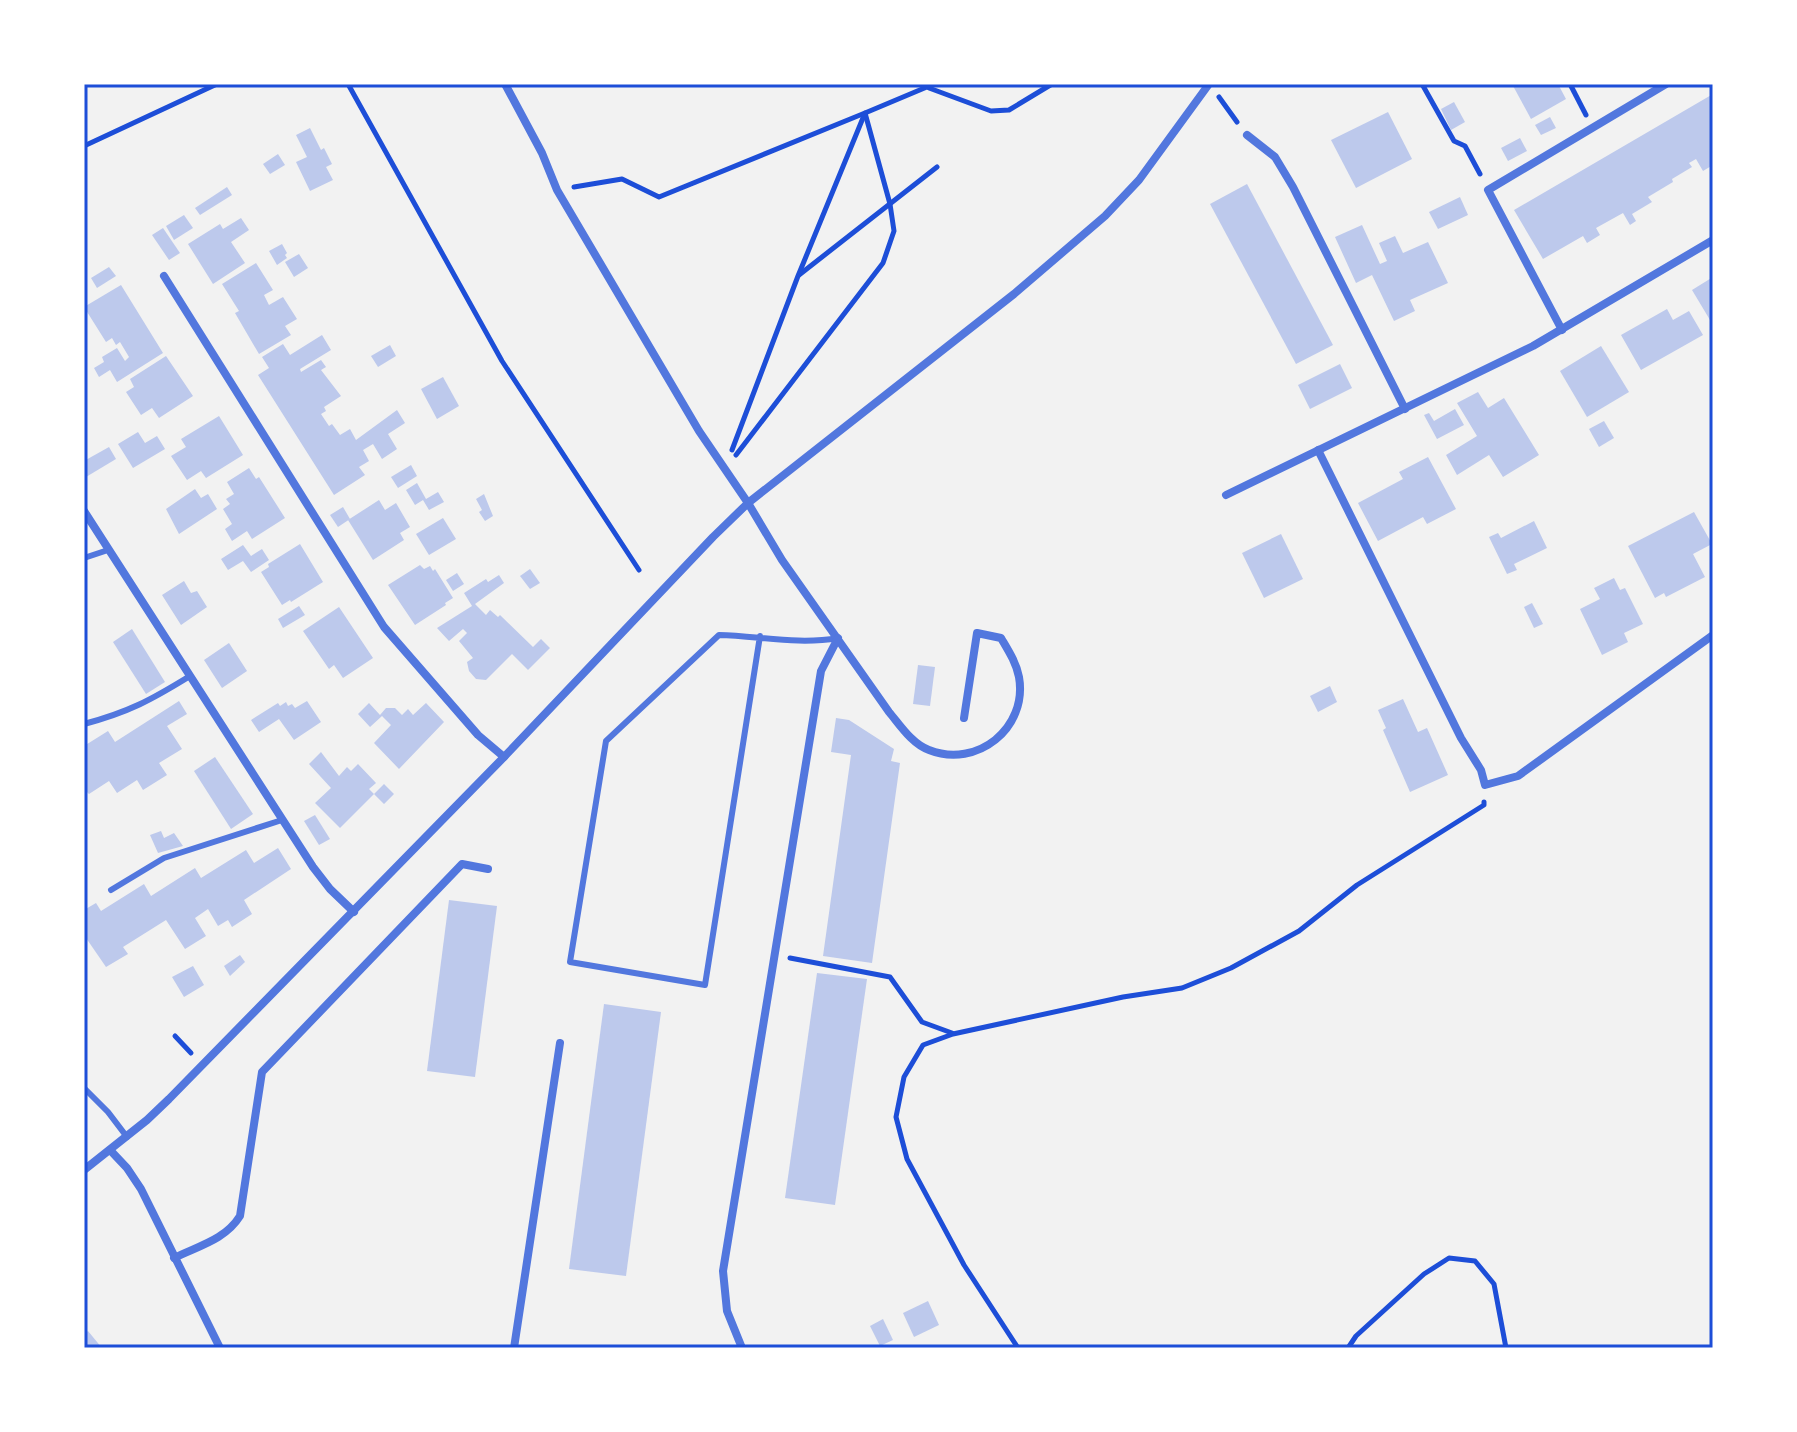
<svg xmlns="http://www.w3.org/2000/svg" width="1797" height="1432" font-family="'Golos Text',sans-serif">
<rect width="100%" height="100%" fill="#f2f2f2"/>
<g fill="#bdc9ec">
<path d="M1512,84H1558L1566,99L1531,119Z"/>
<path d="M1713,94V165L1703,171L1696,159L1689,163L1692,167L1672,179L1673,182L1648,197L1652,202L1632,214L1636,221L1630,225L1623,213L1596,228L1600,235L1587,243L1583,236L1543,259L1514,210Z"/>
<path d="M1454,102L1465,122L1451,130L1441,109Z"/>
<path d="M1388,112L1412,159L1356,188L1331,140Z"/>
<path d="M1550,117L1556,128L1541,135L1535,125Z"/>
<path d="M310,128L321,150L324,148L332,164L326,167L333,180L310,191L296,162L307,157L296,135Z"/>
<path d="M1520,138L1527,151L1508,161L1501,148Z"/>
<path d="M278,154L285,165L270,174L263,164Z"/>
<path d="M1247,184L1333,345L1296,364L1210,204Z"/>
<path d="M227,187L232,195L200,215L195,208Z"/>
<path d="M1460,197L1468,215L1438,229L1429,212Z"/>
<path d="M184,215L193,228L174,240L166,226Z"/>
<path d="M241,218L249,230L231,242L245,263L213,284L188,244L220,224L223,229Z"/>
<path d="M1362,225L1380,264L1387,261L1379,243L1395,236L1403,253L1428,242L1448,283L1410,300L1415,311L1394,321L1372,275L1356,283L1335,237Z"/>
<path d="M163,228L180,253L169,260L152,235Z"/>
<path d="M282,244L287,253L285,255L287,258L277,265L269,251Z"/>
<path d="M299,254L308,268L294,277L285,262Z"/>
<path d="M256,263L273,290L264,295L269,305L283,297L297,319L285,326L291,335L259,354L235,313L239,311L222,284Z"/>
<path d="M109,267L116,276L97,288L91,278Z"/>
<path d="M1713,277V325L1692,290Z"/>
<path d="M121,285L163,353L117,382L110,370L99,377L94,368L104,362L102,357L117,348L125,361L129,357L120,342L116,345L112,338L106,342L84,307Z"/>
<path d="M1667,309L1673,320L1689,311L1703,335L1641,370L1621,335Z"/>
<path d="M322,335L331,350L300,369L301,372L321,360L326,367L321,370L341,396L324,407L326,411L321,414L329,426L332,424L340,435L350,429L356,440L397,410L405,423L388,434L397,449L382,459L373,444L363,450L369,461L359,467L365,475L334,495L258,375L269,368L262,357L283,344L290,355Z"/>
<path d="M390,345L396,356L378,367L371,356Z"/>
<path d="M1601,346L1629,392L1587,417L1560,371Z"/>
<path d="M166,356L193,396L159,418L152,408L141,415L126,392L134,387L130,379Z"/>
<path d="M1340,364L1352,388L1310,409L1298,385Z"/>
<path d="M443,377L459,406L437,419L421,389Z"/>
<path d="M1478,392L1488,408L1504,398L1539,455L1503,477L1489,455L1457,475L1446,455L1477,436L1457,403Z"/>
<path d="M1455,409L1464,425L1437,439L1424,415L1429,413L1434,421Z"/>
<path d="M219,416L243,455L206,478L201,471L187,480L171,456L186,447L181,439Z"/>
<path d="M1604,421L1614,438L1599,447L1589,429Z"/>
<path d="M138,432L145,443L157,436L165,449L133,468L118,444Z"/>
<path d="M109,447L116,459L86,477L84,461Z"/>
<path d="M1428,457L1456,509L1427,524L1423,517L1378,541L1358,503L1403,479L1399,472Z"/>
<path d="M411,465L417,476L398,488L391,477Z"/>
<path d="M249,468L256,479L259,477L285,518L252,539L247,531L232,541L225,529L232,524L223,509L230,504L226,499L234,494L227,482Z"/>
<path d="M417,483L426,499L438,492L444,502L429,510L423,500L415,505L406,490Z"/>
<path d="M195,489L201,498L208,494L217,509L179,534L166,509Z"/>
<path d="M484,494L493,516L485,521L479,512L482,510L476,499Z"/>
<path d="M379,500L385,510L396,503L410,527L400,533L404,540L373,560L348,520Z"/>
<path d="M343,507L350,519L338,527L330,515Z"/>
<path d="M1694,512L1712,544L1693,554L1705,577L1666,597L1664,593L1655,598L1628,546Z"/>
<path d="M443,518L456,539L429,555L416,534Z"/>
<path d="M1534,521L1547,548L1514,564L1517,570L1507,574L1489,537L1498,533L1501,538Z"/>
<path d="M1281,534L1303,579L1264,598L1242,553Z"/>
<path d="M300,544L323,582L291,602L290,600L282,605L261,572L269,567L268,564Z"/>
<path d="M243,545L251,556L262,549L269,560L251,572L243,561L228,570L221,559Z"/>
<path d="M420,565L424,569L430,566L433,571L435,569L453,598L445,603L446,605L415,625L388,585Z"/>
<path d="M530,569L540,583L530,589L520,576Z"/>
<path d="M457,573L464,584L453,591L446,580Z"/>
<path d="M499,575L504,583L475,604L486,615L490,610L498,617L500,615L533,647L541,639L550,648L528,670L512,654L486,680L476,679L469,671L467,662L473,658L459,641L467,633L463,629L449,641L437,628L472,606L464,593L486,579L488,582Z"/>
<path d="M1614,578L1620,590L1625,588L1643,624L1624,633L1628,642L1602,655L1580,609L1600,599L1594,588Z"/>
<path d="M184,581L191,593L197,591L207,607L181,625L162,595Z"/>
<path d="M1532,603L1543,624L1534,628L1524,607Z"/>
<path d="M299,606L305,615L283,628L278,619Z"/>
<path d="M339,607L373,658L343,678L334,665L329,669L303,631Z"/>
<path d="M132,629L165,682L146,694L113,642Z"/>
<path d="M229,643L247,671L222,688L204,660Z"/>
<path d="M918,665L935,667L930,706L913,704Z"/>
<path d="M1330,686L1337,702L1318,712L1310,696Z"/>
<path d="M1403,699L1418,732L1427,728L1448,775L1410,792L1383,730L1386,728L1378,710Z"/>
<path d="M179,701L187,714L167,726L182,749L159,763L167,775L143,790L137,780L117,793L109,781L89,794L84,789V746L108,731L115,742Z"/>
<path d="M307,701L321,722L294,740L279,719L259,732L251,720L278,703L280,706L286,702L288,706L292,704L295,708Z"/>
<path d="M369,703L380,715L386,708H395L402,715L408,709L413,715L426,703L444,722L399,769L374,743L391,725L382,716L370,727L358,714Z"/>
<path d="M836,718L849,720L894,749L891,761L900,763L872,963L823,956L851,755L831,752Z"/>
<path d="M321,752L339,776L347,767L351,771L358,764L376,783L369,789L374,794L384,784L394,794L384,804L374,794L340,828L315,803L331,788L309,764Z"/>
<path d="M215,757L253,814L231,829L194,771Z"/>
<path d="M315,815L330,839L319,845L304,821Z"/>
<path d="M161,831L164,838L174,833L183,846L158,853L150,835Z"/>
<path d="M278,848L291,869L244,900L252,914L232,927L228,920L218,926L208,909L195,918L206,936L185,949L166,920L123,947L128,954L106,967L84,935V910L96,903L101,911L144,884L151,896L195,868L201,878L246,850L254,863Z"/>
<path d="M449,900L497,906L475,1077L427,1071Z"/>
<path d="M240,955L245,962L230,976L224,966Z"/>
<path d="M193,966L204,985L184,997L172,977Z"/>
<path d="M817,973L867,979L835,1205L785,1198Z"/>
<path d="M604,1004L661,1012L626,1276L569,1269Z"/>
<path d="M928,1301L939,1325L914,1337L903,1313Z"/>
<path d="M883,1319L893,1340L880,1346L870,1326Z"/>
<path d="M88,1331L102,1348H84V1334Z"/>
</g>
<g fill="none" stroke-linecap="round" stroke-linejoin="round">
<g stroke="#1d4ed8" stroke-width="5">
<path d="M348,84L502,361L639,570"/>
<path d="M1422,84L1454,141L1465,146L1480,174"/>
<path d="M1570,84L1586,115"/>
<path d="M929,88L991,111L1009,110L1052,84"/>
<path d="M1219,97L1237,122"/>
<path d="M84,146L217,84"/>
<path d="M574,187L622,179L659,197L865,113L890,204L894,231L883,263L736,455"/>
<path d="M799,275L937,167"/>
<path d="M732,450L798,276L865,113L934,84"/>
<path d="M790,958L890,977L922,1022L952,1033"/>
<path d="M175,1036L191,1053"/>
<path d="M1018,1348L964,1265L907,1159L896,1117L904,1077L923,1045L953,1034L1123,997L1182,988L1231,968L1299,931L1357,885L1484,805V802"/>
<path d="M1348,1348L1356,1336L1424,1274L1449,1258L1475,1261L1494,1284L1506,1348"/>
</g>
<g stroke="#5277de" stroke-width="6">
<path d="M84,558L108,550"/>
<path d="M760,636L705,985L570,962L606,741L719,635C759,636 798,645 838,638"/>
<path d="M84,724C129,712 151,700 190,676"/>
<path d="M111,890L164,858L282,820"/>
<path d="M84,1088L108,1112L127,1137"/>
</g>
<g stroke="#5277de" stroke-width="8">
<path d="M505,84L542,153L557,190L699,431L748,503L782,560L889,712C900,725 912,744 929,750C977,769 1028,728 1019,677C1016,662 1008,650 1001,638L977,633L964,718"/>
<path d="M1247,135L1275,157L1293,187L1405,409"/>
<path d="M164,276L384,627L478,735L504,757"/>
<path d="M1562,330L1488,190L1666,84"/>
<path d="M1318,450L1461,738L1481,770L1485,785L1518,776L1713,635"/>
<path d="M1226,495L1533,346L1713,240"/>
<path d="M84,511L313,867L330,889L354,912"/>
<path d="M110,1150L127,1168L141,1189L220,1348"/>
<path d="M84,1170L147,1120L169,1099L504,757L713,537L748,503L1014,294L1105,216L1139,180L1209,84"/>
<path d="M174,1258C198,1246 225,1240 240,1216L262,1072L462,864L488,869"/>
<path d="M514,1348L560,1043"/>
<path d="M742,1348L727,1311L723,1271L821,671L838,638"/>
</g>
</g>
<rect width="1797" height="1432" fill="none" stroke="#ffffff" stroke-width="172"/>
<rect x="86" y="86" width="1625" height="1260" fill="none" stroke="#1d4ed8" stroke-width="3"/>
</svg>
